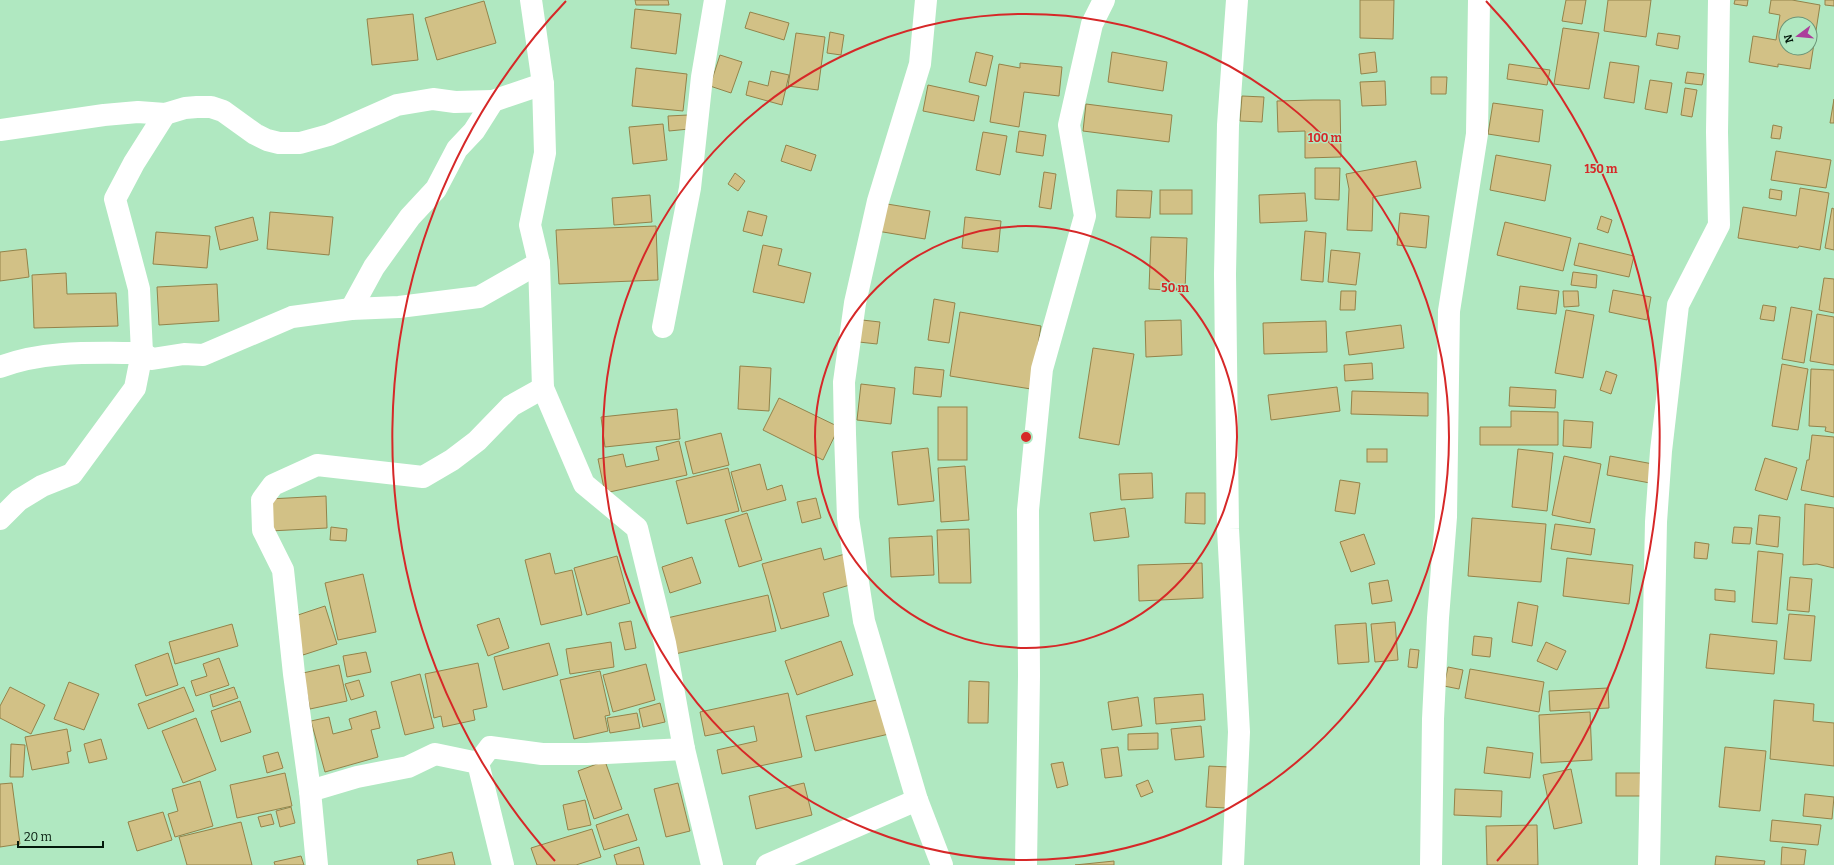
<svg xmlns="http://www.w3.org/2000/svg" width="1834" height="865" font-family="Bitter,serif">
<rect width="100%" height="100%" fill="#b0e8c1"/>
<g fill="#d2c186" stroke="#93834a" fill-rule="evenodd">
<path d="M635,0H668L669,5H636Z"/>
<path d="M1360,0H1394L1393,39L1360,38Z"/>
<path d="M1566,0H1586L1582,24L1562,21Z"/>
<path d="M1608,0H1651L1646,37L1604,31Z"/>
<path d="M1735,0H1748L1747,6L1734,4Z"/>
<path d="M1771,0H1792L1820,5L1810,69L1778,64V67L1749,62L1753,36L1776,40L1780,15L1769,13ZM1786,24H1810V48H1786Z"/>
<path d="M1825,0H1834V6L1825,5Z"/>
<path d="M484,1L496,43L437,60L425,18Z"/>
<path d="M635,9L681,14L676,54L631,48Z"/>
<path d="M750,12L789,23L784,40L745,28Z"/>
<path d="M413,14L418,60L372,65L367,19Z"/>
<path d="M1563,28L1599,33L1589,89L1554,84Z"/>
<path d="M830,32L844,35L841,55L827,53Z"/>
<path d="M796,33L825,37L818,90L788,86Z"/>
<path d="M1658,33L1680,36L1678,49L1656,45Z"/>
<path d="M976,52L993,56L986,86L969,82Z"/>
<path d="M1112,52L1167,62L1163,91L1108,82Z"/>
<path d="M1375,52L1377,72L1361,74L1359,54Z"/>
<path d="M720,55L742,62L731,93L710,86Z"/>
<path d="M1610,62L1639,66L1634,103L1604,98Z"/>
<path d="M1020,63L1062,67L1059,96L1024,92L1019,127L990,122L999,64L1020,68Z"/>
<path d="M1509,64L1550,70L1547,85L1507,79Z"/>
<path d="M636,68L687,74L683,111L632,106Z"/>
<path d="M771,71L789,75L782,105L746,95L749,81L768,86Z"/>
<path d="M1687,72L1704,74L1702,85L1685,83Z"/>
<path d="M1431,77H1447L1446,94H1431Z"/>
<path d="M1650,80L1672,83L1667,113L1645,109Z"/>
<path d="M1385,81L1386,105L1362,106L1360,82Z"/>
<path d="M928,85L979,96L974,121L923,111Z"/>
<path d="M1685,88L1697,90L1692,117L1681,115Z"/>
<path d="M1242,96L1264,97L1262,122L1240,121Z"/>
<path d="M1834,99V123H1830Z"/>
<path d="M1313,100H1340L1341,157L1305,158V131L1278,132L1277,101Z"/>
<path d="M1493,103L1543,110L1539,142L1488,134Z"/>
<path d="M1086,104L1172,115L1169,142L1083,131Z"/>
<path d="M688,115L689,129L669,131L668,116Z"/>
<path d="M663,124L667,160L633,164L629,127Z"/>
<path d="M1773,125L1782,127L1780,139L1771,138Z"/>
<path d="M1019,131L1046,135L1043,156L1016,152Z"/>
<path d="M983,132L1007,136L1000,175L976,170Z"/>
<path d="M786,145L816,155L811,171L781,161Z"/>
<path d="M1776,151L1831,160L1826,188L1771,180Z"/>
<path d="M1496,155L1551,165L1545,201L1490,190Z"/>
<path d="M1416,161L1421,188L1373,197L1372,231L1347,230L1349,189L1346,174Z"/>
<path d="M1315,168H1340L1339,200L1315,199Z"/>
<path d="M1044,172L1056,174L1051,209L1039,207Z"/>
<path d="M735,173L745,181L738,191L728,184Z"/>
<path d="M1800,188L1829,193L1820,250L1799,246L1798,248L1738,238L1743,207L1796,216Z"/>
<path d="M1770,189L1782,191L1781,200L1769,198Z"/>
<path d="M1117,190L1152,191L1150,218L1116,217Z"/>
<rect x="1160" y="190" width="32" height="24"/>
<path d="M1305,193L1307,221L1260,223L1259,195Z"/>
<path d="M650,195L652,222L614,225L612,198Z"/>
<path d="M881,203L930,211L925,239L877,231Z"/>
<path d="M1832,208L1834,209V250L1825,248Z"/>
<path d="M748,211L767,216L762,236L743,231Z"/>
<path d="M270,212L333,217L329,255L267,249Z"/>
<path d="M1400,213L1429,216L1426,248L1397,245Z"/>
<path d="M1601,216L1612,220L1608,233L1597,229Z"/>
<path d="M253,217L258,240L220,250L215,227Z"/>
<path d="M965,217L1001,221L998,252L962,248Z"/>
<path d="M1505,222L1571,238L1563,271L1497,255Z"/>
<path d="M656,226L658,280L559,284L556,230Z"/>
<path d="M1305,231L1326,233L1323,282L1301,280Z"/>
<path d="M156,232L210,236L207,268L153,264Z"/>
<path d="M1151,237L1187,238L1185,291L1149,289Z"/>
<path d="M1579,243L1634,256L1629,277L1574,265Z"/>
<path d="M763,245L782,249L778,265L811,273L804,303L753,292Z"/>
<path d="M26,249L29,277L0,281V252Z"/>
<path d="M1331,250L1360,253L1356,285L1328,282Z"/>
<path d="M1573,272L1597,275L1596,288L1571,285Z"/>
<path d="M66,273L67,294L116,293L118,326L34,328L32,275Z"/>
<path d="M1824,278L1834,279V313L1819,310Z"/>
<path d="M217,284L219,321L159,325L157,287Z"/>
<path d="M1520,286L1559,291L1556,314L1517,309Z"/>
<path d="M1613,290L1651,297L1647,320L1609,312Z"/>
<path d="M1341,291H1356L1355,310H1340Z"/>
<path d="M1563,291H1578L1579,306L1564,307Z"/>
<path d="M934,299L955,303L949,343L928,340Z"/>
<path d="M1763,305L1776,307L1774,321L1760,319Z"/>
<path d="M1791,307L1812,311L1804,363L1782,359Z"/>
<path d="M1566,310L1594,315L1583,378L1555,373Z"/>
<path d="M960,312L1041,326L1031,389L950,376Z"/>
<path d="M1817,314L1834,317V365L1810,361Z"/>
<path d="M862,320L880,322L877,344L859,342Z"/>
<path d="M1181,320L1182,355L1146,357L1145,321Z"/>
<path d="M1326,321L1327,352L1264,354L1263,323Z"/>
<path d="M1401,325L1404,348L1349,355L1346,332Z"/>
<path d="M1093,348L1134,354L1119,445L1079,438Z"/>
<path d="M1372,363L1373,379L1345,381L1344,365Z"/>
<path d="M1782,364L1808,369L1798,430L1772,426Z"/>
<path d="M740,366L771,368L769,411L738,409Z"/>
<path d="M915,367L944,370L941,397L913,394Z"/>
<path d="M1811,369L1834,370V433L1825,431L1826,427L1809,426Z"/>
<path d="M1606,371L1617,375L1611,394L1600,390Z"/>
<path d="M861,384L895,388L891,424L857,420Z"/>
<path d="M1337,387L1340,411L1271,420L1268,395Z"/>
<path d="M1510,387L1556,390L1555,408L1509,406Z"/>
<path d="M1352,391L1428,393V416L1351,414Z"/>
<path d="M779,398L839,427L823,460L763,430Z"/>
<rect x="938" y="407" width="29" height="53"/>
<path d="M677,409L680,439L605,447L601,417Z"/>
<path d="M1511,411L1558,412V445H1480V427H1511Z"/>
<path d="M1564,420L1593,422L1591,448L1563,446Z"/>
<path d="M721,433L729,465L693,474L685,442Z"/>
<path d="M1812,435L1834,437V497L1801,490L1807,460H1809Z"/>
<path d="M679,441L687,475L605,493L598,459L623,454L626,467L659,460L656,447Z"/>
<path d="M928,448L934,501L898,505L892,452Z"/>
<rect x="1367" y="449" width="20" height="13"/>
<path d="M1518,449L1553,453L1547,511L1512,507Z"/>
<path d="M1564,456L1601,464L1590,523L1552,515Z"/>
<path d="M1610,456L1653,464L1650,483L1607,475Z"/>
<path d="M1765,458L1797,468L1787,500L1755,490Z"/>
<path d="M760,464L767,490L782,485L786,500L742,512L731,472Z"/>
<path d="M965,466L969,520L941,522L938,468Z"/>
<path d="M728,468L739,511L687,524L676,481Z"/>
<path d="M1152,473L1153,498L1121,500L1119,474Z"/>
<path d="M1340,480L1360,483L1355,514L1335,511Z"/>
<path d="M1186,493H1205V524L1185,523Z"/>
<path d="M326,496L327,528L270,531L269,499Z"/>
<path d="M816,498L821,518L802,523L797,502Z"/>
<path d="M1805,504L1834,508V568L1817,564L1803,565Z"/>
<path d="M1125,508L1129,537L1094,541L1090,513Z"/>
<path d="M747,513L762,560L739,567L725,520Z"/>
<path d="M1759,515L1780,517L1778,547L1756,544Z"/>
<path d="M1472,518L1546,524L1541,582L1468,576Z"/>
<path d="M1555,524L1595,529L1591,555L1551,549Z"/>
<path d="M331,527L347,529L346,541L330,540Z"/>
<path d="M1734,527L1752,528L1750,544L1732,543Z"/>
<path d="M969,529L971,583H939L937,530Z"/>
<path d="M1364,534L1375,564L1351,572L1340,542Z"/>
<path d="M932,536L934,575L891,577L889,538Z"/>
<path d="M1695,542L1709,544L1707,559L1694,558Z"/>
<path d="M821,548L824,560L845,554L853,584L823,593L829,616L781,629L762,564Z"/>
<path d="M1758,551L1783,554L1777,624L1752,622Z"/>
<path d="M550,553L555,574L572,570L582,615L541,625L525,560Z"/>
<path d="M617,556L630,603L587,615L574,568Z"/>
<path d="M692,557L701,583L670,593L662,567Z"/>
<path d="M1567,558L1633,565L1629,604L1563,596Z"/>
<path d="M1202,563L1203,598L1139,601L1138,565Z"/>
<path d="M363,574L376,632L338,640L325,583Z"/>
<path d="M1790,577L1812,579L1809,612L1787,610Z"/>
<path d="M1388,580L1392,601L1372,604L1369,583Z"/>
<path d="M1715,589L1735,591V602L1715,600Z"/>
<path d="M768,595L776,631L675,654L667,618Z"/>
<path d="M1518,602L1538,606L1532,646L1512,642Z"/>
<path d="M325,606L337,644L303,655L292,617Z"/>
<path d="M1789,614L1815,616L1811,661L1784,659Z"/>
<path d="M499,618L509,648L488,656L477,625Z"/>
<path d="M631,621L636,648L625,650L619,623Z"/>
<path d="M1395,622L1398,660L1375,662L1371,624Z"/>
<path d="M1366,623L1369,662L1338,664L1335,625Z"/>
<path d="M232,624L238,646L175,664L169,642Z"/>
<path d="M1710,634L1777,641L1774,674L1706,668Z"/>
<path d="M1474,636L1492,638L1490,657L1472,655Z"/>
<path d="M841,641L853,675L797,695L785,661Z"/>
<path d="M611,642L614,667L570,674L566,649Z"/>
<path d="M1546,642L1566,651L1557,670L1537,661Z"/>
<path d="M549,643L558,675L503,690L494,657Z"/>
<path d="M1410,649L1419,650L1417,668L1408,667Z"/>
<path d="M366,652L371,672L347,677L343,656Z"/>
<path d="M168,653L178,685L146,696L135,665Z"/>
<path d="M219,658L229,685L196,696L191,681L207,676L203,664Z"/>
<path d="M478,663L487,707L473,710L475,720L443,727L441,716L434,718L425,674Z"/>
<path d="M646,664L655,700L613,712L603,675Z"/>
<path d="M339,665L347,701L310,709L303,673Z"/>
<path d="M1448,667L1463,670L1459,689L1444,686Z"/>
<path d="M1470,669L1544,682L1539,712L1465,698Z"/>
<path d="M600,671L610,715L605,716L608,731L574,739L560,680Z"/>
<path d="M420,674L434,728L405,735L391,682Z"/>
<path d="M359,680L364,696L351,700L345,684Z"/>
<path d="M969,681L989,682L988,723H968Z"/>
<path d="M69,682L99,694L84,730L54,719Z"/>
<path d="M10,687L45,705L31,734L0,718V706Z"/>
<path d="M184,687L194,711L148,729L138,704Z"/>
<path d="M234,687L238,698L213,707L210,695Z"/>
<path d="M1608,688L1609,708L1550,711L1549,691Z"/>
<path d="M788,693L802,757L722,774L717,750L757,741L754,726L705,736L700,712Z"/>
<path d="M1203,694L1205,720L1156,724L1154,698Z"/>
<path d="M1138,697L1142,726L1112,730L1108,702Z"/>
<path d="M881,699L889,734L815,751L806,716Z"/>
<path d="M1774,700L1814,704L1813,721L1834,723V766L1770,759Z"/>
<path d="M240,701L251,732L221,742L211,711Z"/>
<path d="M660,703L665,722L643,727L639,709Z"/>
<path d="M376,711L380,728L371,730L378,757L325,772L311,721L329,717L333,734L352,729L349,719Z"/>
<path d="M1590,712L1592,760L1541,763L1539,715Z"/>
<path d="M637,713L640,728L610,733L607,718Z"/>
<path d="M196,718L216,770L183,783L162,731Z"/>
<path d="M1201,726L1204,757L1175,760L1171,729Z"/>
<path d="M67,729L71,751L67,752L69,763L32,770L25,737Z"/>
<path d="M1158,733V749L1128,750V734Z"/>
<path d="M101,739L107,759L89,763L84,744Z"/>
<path d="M11,744L25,745L23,777H10Z"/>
<path d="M1118,747L1122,776L1105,778L1101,749Z"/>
<path d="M1487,747L1533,753L1530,778L1484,773Z"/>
<path d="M1725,747L1766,751L1760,811L1719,807Z"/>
<path d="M278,752L283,768L267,773L263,756Z"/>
<path d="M605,761L622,809L594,819L578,771Z"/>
<path d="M1063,762L1068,785L1057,788L1051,764Z"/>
<path d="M1209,766L1229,767L1226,808L1206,807Z"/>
<path d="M1571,769L1582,823L1554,829L1543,775Z"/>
<path d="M285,773L292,806L237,818L230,785Z"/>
<rect x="1616" y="773" width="27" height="23"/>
<path d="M1148,780L1153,792L1141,797L1136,785Z"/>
<path d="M200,781L213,826L175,837L168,814L178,811L172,789Z"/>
<path d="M12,783L20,844L0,847V784Z"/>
<path d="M678,783L690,831L666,837L654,789Z"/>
<path d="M804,783L812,815L756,829L749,796Z"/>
<path d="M1455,789L1502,791L1501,817L1454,815Z"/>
<path d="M1805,794L1834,797L1832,819L1803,816Z"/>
<path d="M585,800L591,825L568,830L563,805Z"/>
<path d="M291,807L295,823L280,827L276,811Z"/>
<path d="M163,812L172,840L137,851L128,822Z"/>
<path d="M271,814L274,824L261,827L258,817Z"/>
<path d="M628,814L637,840L604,850L596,825Z"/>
<path d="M1772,820L1821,825L1818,845L1770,841Z"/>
<path d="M241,822L252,865H187L179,837Z"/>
<path d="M1537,825L1538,865H1487L1486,826Z"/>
<path d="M592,829L601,857L576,865H537L531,848Z"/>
<path d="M639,847L644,865H617L614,855Z"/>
<path d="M1782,847L1806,850L1804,865H1781Z"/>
<path d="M452,852L455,865H418L417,860Z"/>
<path d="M301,856L304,865H275L274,862Z"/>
<path d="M1716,856L1765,861L1764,865H1715Z"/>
<path d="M1114,861V865H1075Z"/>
</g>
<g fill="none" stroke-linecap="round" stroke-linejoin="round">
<g stroke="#fff" stroke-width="22">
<path d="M531,0L543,84L545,153L530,225L539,263L543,388L584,484L637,528L665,643L684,749L712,865"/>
<path d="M926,0L920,64L878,201L855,303L844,382L845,434L848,518L864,621L917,800L942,865"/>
<path d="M0,130L104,115L138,112L165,114L185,108L197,107H211L223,111L255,134L267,140L279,143H300L329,135L397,105L433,99L455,102L493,101"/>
<path d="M351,309L374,267L410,217L436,189L457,149L474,131L493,101L543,84"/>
<path d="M663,327L690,188L702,77L715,0"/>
<path d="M0,367C45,350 94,353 142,353L152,359L184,354L203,355L292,317L351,309L399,307L479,297L539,263"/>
<path d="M0,519L19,500L42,486L72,474L135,388L142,353L139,289L115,199L134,163L165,114"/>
<path d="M478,763L490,747L542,754H587L684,749"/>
<path d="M310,791L357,777L408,767L435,754L478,763L503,865"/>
<path d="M317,865L310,791L294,674L283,570L263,530L262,500L273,485L317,465L423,477L452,460L477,441L511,406L543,388"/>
<path d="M767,865L917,800"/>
<path d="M1026,865L1029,676L1028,510L1042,369L1085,216L1069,125L1092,24L1104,0"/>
<path d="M1233,865L1239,732L1228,529L1225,274L1228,125L1237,0"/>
<path d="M1431,865L1433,719L1438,618L1446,517L1449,311L1477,134L1479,0"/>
<path d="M1649,865L1656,522L1661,451L1678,305L1719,225L1717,132L1719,0"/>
</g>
</g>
<g fill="none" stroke="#d62828" stroke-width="2">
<circle cx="1026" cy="437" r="211"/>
<circle cx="1026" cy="437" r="423"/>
<path d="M555 861A634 634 0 0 1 566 1M1486 1A634 634 0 0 1 1497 861"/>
</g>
<circle cx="1026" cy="437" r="6" fill="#d62828" stroke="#b0e8c1" stroke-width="2"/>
<g font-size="12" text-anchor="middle" font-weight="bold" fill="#d62828" stroke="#b0e8c1" stroke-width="3" stroke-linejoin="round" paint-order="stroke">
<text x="1325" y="142">100 m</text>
<text x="1601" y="173">150 m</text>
<text x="1175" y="292">50 m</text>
</g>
<g transform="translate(1798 36) rotate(254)"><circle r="19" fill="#b0e8c1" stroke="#6b9578"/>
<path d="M0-3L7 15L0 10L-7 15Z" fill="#ac3e9c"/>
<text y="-6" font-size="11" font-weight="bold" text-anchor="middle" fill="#03180b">N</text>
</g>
<path d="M18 841v6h85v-6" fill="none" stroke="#03180b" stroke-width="2"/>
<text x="24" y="841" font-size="12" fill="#03180b" stroke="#b0e8c1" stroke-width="3" paint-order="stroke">20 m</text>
</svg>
